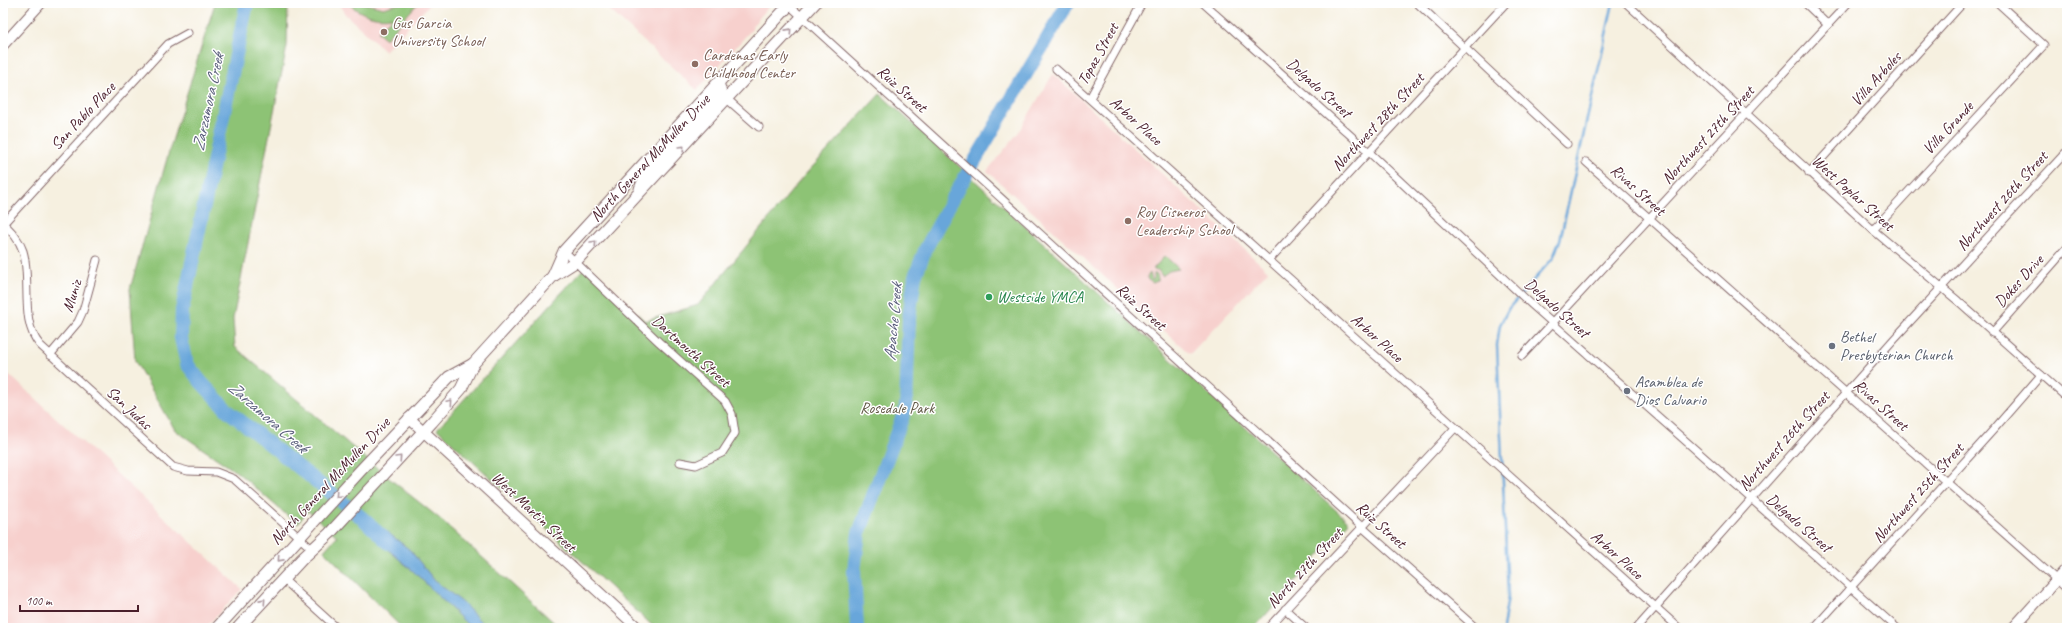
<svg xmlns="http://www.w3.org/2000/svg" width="2070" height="631" font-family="Caveat,sans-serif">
<rect width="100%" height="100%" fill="#fff"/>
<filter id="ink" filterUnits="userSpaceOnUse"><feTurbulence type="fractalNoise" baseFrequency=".025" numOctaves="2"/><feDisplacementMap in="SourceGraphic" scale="8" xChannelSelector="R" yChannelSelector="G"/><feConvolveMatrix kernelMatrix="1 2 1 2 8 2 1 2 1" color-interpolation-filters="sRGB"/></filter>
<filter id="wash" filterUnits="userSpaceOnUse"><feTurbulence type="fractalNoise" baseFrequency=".012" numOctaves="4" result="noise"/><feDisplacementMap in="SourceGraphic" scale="16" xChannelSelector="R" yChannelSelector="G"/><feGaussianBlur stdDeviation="0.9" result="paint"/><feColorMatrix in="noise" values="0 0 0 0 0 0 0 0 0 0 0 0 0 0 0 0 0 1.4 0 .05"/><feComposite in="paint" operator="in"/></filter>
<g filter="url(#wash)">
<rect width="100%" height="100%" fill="#f6f0e0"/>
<g fill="#f7d0cd">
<path d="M338,3H431L385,51L345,14Z"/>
<path d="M602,3H772L752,26L753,28L697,90Z"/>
<path d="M1053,74L1268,271L1190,354L987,171L1018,133Z"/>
<path d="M3,369L242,589L205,628H3Z"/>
</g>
<g fill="#8dc375" stroke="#6c7150">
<path d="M215,3H288L287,46L233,319L235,347L390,479L439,518L560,628H402L324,551L337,536L308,511L297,524L238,473L175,430L135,361L130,289L170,148Z"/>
<path d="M348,3H364L383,8L402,3H418L386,39L378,32L392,17C375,20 360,14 348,3Z"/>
<path d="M880,94L1349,522L1254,628H655L437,429L586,266L645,321L698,305L803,177Z"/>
<path d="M1165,256L1179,269L1169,271L1162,276L1158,270L1153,269Z"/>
<path d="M1150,273L1152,280L1154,279V273H1156L1158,277L1157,281L1153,283L1148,280L1147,277Z"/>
</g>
<path fill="#68a6da" stroke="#596282" d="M382,528L410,550L435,581L462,602L487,628H471L413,571L372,536L375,531Z"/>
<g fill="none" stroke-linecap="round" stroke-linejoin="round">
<path stroke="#68a6da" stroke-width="2.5" d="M1503,628L1508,596L1497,345L1500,325L1509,308L1553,258L1560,240L1613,3"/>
<g stroke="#68a6da" stroke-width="14">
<path d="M247,3L182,310L181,338L187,364L201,382L227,410L361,517L389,543"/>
<path d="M857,628L854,570L859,533L906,408L909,318L915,276L926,248L954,196L1068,3"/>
</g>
</g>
</g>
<g filter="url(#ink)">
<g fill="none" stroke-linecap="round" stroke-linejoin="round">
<g stroke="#86686a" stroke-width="9">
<g id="street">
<path d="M1203,3L1369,152L1532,305L1897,628"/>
<path d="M1417,3L1567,144"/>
<path d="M1626,3L1873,230L1958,301L2067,398"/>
<path d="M1805,3L1828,25"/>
<path d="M789,5L1362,527L1476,628"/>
<path d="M1056,69L1679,628"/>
<path d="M1090,98L1142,3"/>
<path d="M727,99L759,127"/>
<path d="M1586,162L2067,589"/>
<path d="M1809,173L1963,3"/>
<path d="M3,223C12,232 19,239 23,251C32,280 19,321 40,345L173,467L188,471L216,472L234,479L312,549"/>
<path d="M3,224L168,44L188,33"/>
<path d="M1873,230L2044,45L1998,3"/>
<path d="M564,251L659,342L725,401L732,414L735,433L722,453L696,465L680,462"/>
<path d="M1270,259L1506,3"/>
<path d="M1992,333L2067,248"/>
<path d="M50,355L78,322L83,311L97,260"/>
<path d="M1522,356L1848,3"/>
<path d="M283,579L337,628"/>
<path d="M1285,609L1306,628"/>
<path d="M1268,628L1455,428"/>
<path d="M1637,628L1894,339L2067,151"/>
<path d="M1814,628L1995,428L2041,375"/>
</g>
</g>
<g stroke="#86686a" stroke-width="12">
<g id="secondary">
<path d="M3,45L41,3"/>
<path d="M409,418L638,628"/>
<path d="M2013,628L2067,568"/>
</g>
</g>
<g stroke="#86686a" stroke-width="13">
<g id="primary">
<path d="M640,189L646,174L721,92L718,83"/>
<path d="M553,276L564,251L791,3"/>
<path d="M217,628L360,471L449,377L473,364L553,276L575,262L815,3"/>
<path d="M238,628L302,559L330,533L432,422L461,389L473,364"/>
</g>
</g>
<use href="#street" stroke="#fff" stroke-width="7"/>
<use href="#secondary" stroke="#fff" stroke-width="10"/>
<use href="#primary" stroke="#fff" stroke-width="11"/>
</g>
<defs><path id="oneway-chevron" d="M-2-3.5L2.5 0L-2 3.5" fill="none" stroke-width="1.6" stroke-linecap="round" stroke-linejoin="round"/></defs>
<g stroke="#ae9aa0">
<use href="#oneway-chevron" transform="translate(789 31) rotate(-48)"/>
<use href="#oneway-chevron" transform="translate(682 148) rotate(-46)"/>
<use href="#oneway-chevron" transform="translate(594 243) rotate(-47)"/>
<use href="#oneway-chevron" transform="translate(450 402) rotate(-49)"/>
<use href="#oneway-chevron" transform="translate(399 458) rotate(-47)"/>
<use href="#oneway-chevron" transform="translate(338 495) rotate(133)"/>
<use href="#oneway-chevron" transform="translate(280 559) rotate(132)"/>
<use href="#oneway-chevron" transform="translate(263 601) rotate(-48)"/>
</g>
</g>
<g fill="#8d6e63" stroke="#fff" stroke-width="1.5">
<circle cx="384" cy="32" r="4"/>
<circle cx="695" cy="64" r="4"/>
<circle cx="1128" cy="221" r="4"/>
</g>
<circle fill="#2e9e5b" stroke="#fff" stroke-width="1.5" cx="989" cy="297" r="4"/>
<g fill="#6b7280" stroke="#fff" stroke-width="1.5">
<circle cx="1832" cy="346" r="4"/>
<circle cx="1627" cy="391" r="4"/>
</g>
<g text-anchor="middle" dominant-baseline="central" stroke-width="3" stroke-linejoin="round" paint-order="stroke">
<g font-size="16" fill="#785e54" stroke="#fff" text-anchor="start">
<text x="392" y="23">Gus Garcia<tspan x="392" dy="18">University School</tspan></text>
<text x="703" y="55">Cardenas Early<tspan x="703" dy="18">Childhood Center</tspan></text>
<text x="1136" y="212">Roy Cisneros<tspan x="1136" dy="18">Leadership School</tspan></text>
</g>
<g font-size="16" fill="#4a1f2b" stroke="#fff">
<text transform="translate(1098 54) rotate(-61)">Topaz Street</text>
<text transform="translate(1876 79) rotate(-48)">Villa Arboles</text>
<text transform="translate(1319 88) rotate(42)">Delgado Street</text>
<text transform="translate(902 89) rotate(42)">Ruiz Street</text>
<text transform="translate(83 116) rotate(-47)">San Pablo Place</text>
<text transform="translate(1136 121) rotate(42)">Arbor Place</text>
<text transform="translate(1378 122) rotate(-47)">Northwest 28th Street</text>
<text transform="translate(1948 128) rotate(-47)">Villa Grande</text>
<text transform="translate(1708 135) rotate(-47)">Northwest 27th Street</text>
<text transform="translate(650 158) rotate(-47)">North General McMullen Drive</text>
<text transform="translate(1638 190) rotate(42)">Rivas Street</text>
<text transform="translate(1853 193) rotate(42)">West Poplar Street</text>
<text transform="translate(2002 201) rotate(-48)">Northwest 26th Street</text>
<text transform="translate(2019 281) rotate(-48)">Dokes Drive</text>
<text transform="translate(72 296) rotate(-72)">Muniz</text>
<text transform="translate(1141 307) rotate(42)">Ruiz Street</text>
<text transform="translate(1557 308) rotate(42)">Delgado Street</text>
<text transform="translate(1377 338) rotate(42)">Arbor Place</text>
<text transform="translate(691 351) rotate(42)">Dartmouth Street</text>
<text transform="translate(1881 405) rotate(42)">Rivas Street</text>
<text transform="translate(129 408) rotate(43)">San Judas</text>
<text transform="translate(1784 441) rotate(-48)">Northwest 26th Street</text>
<text transform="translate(330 481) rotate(-47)">North General McMullen Drive</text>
<text transform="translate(1918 493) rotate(-48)">Northwest 25th Street</text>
<text transform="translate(534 512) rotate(43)">West Martin Street</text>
<text transform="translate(1799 523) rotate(41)">Delgado Street</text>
<text transform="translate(1381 525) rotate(42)">Ruiz Street</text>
<text transform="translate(1617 555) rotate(42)">Arbor Place</text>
<text transform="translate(1305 568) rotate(-47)">North 27th Street</text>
</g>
<g font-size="16" fill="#27864d" stroke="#fff" text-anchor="start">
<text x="997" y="297">Westside YMCA</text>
</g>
<g font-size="16" fill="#5b616d" stroke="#fff" text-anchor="start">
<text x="1840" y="337">Bethel<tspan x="1840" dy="18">Presbyterian Church</tspan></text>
<text x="1635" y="382">Asamblea de<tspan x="1635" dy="18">Dios Calvario</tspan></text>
</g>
<g font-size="16" fill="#615845" stroke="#fff">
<text x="897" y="408">Rosedale Park</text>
</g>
<g font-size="17" font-style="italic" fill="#585c7a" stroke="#fff">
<text transform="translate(208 102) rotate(-78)">Zarzamora Creek</text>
<text transform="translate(893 322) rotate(-85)">Apache Creek</text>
<text transform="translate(268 417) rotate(41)">Zarzamora Creek</text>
</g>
</g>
<rect width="2070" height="631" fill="none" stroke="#fff" stroke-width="16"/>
<path d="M20 605v6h118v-6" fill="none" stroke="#4a1f2b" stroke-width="2"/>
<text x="26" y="605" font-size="12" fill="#4a1f2b" stroke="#ffffff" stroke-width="3" paint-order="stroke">100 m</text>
</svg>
